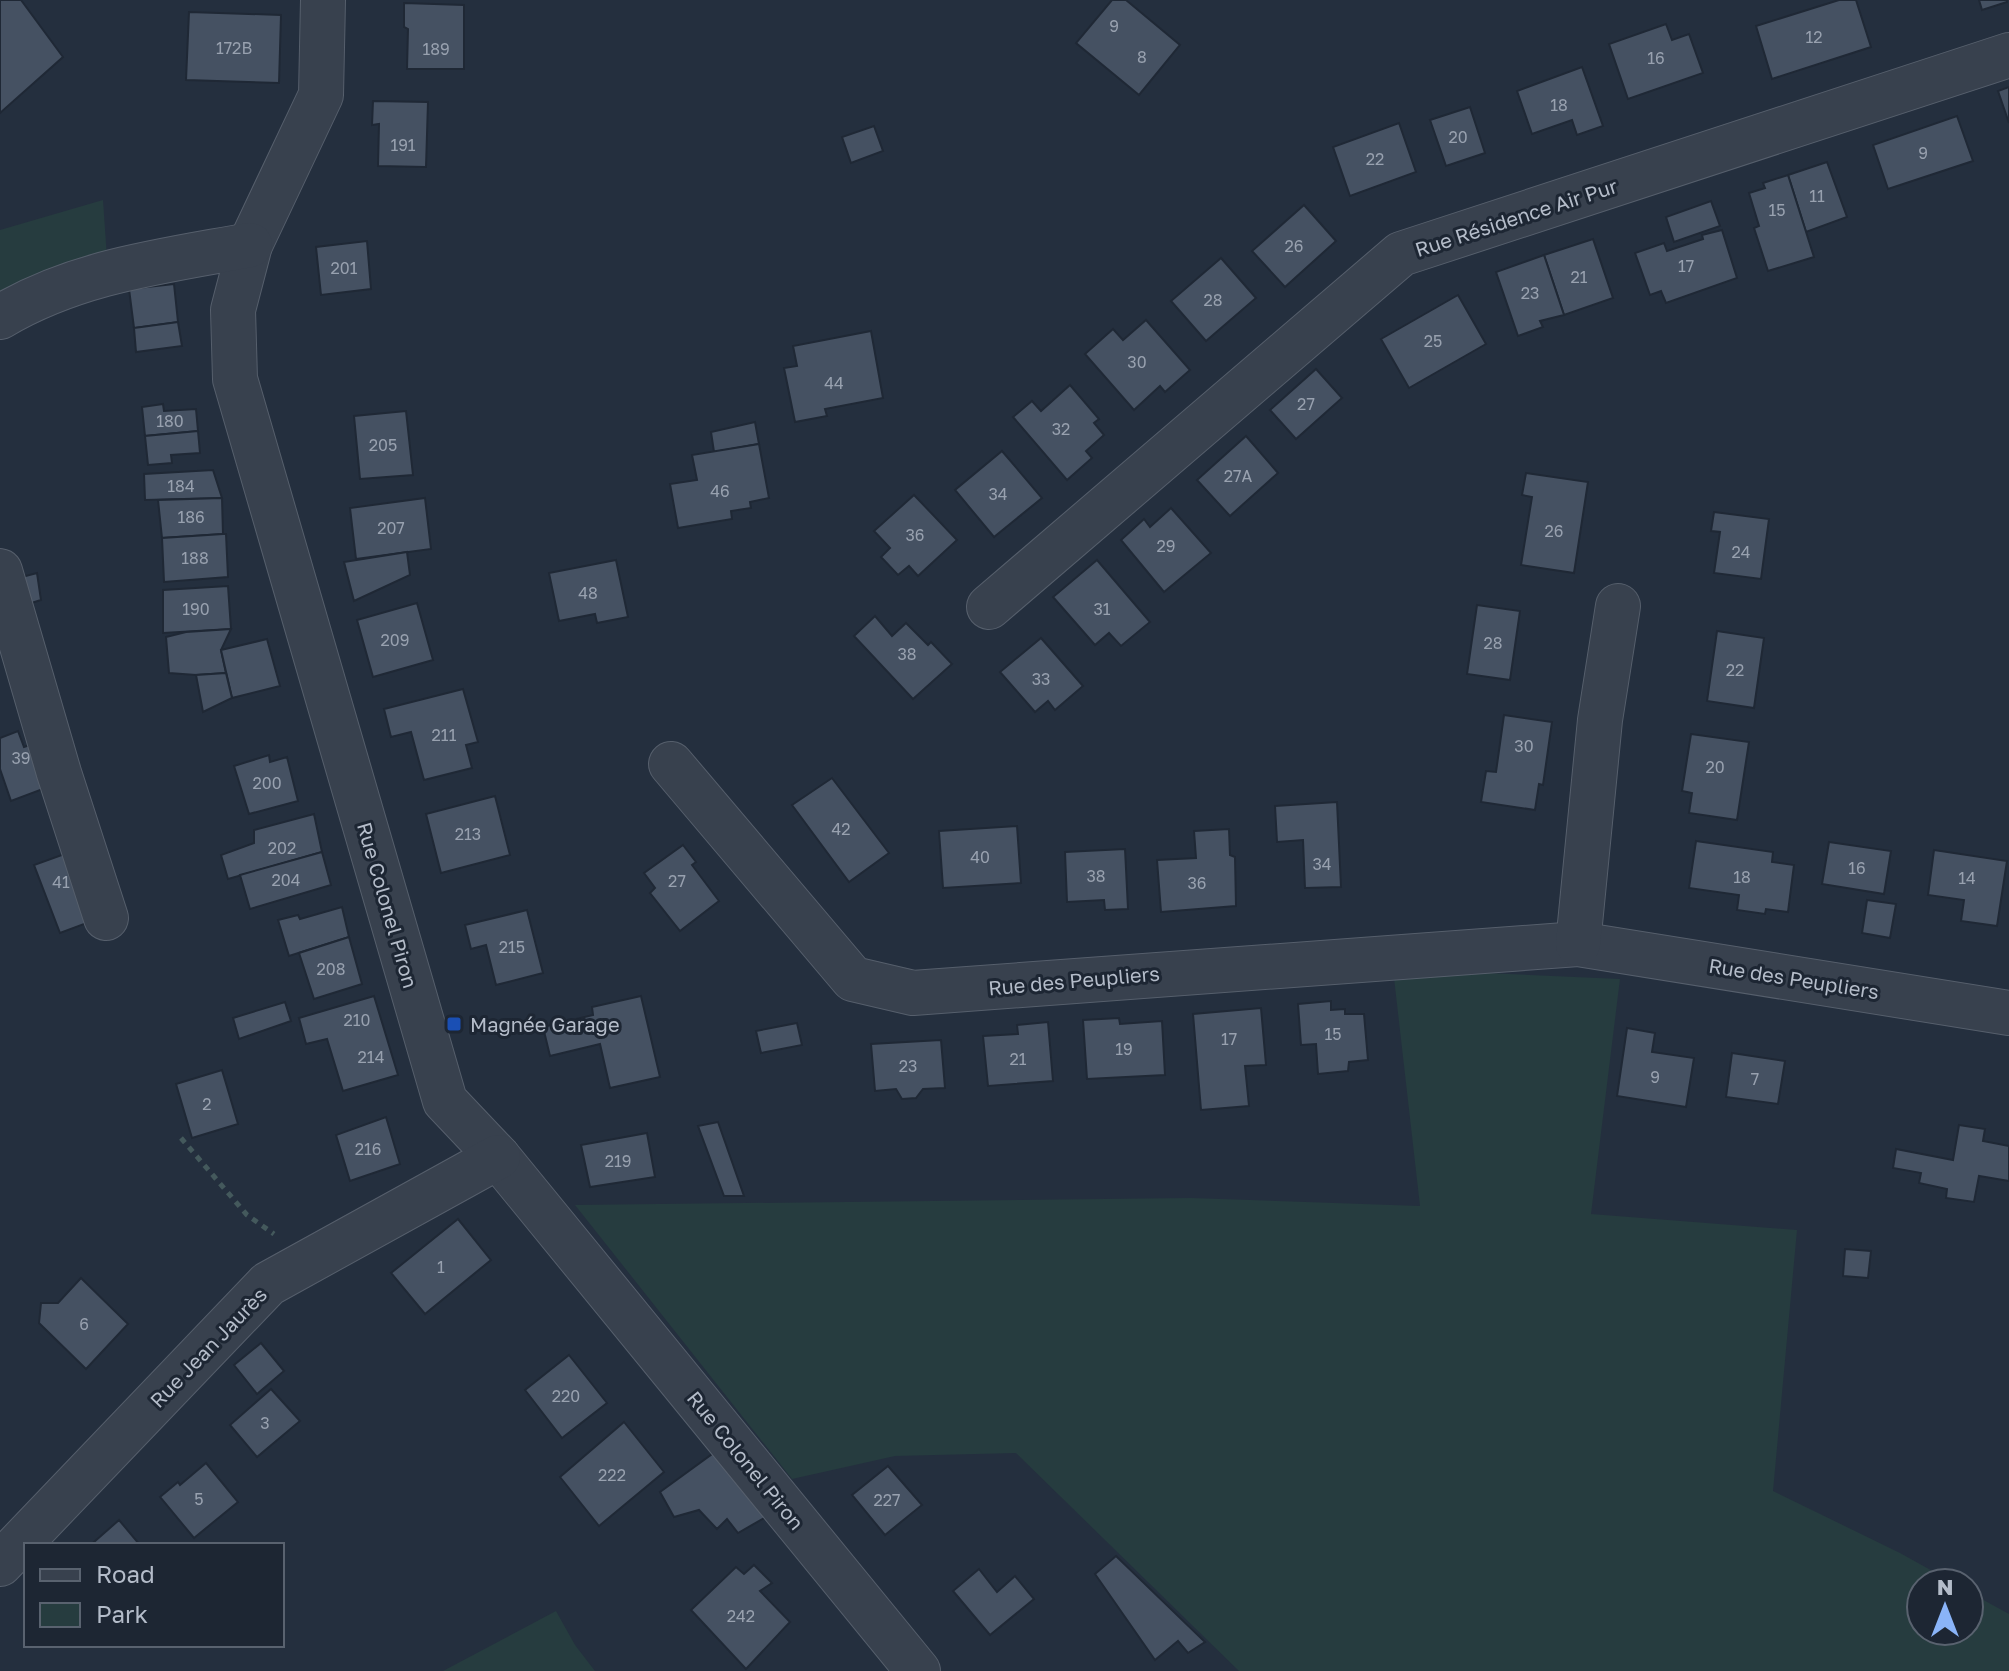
<svg xmlns="http://www.w3.org/2000/svg" width="2009" height="1671" font-family="'Golos Text',sans-serif">
<rect width="100%" height="100%" fill="#242f3e"/>
<g fill="#263c3f">
<path d="M103,200L107,258L0,301V230Z"/>
<path d="M1393,969L1620,979L1591,1214L1797,1230L1773,1491L1900,1553L1954,1583H1921V1631H1969V1592L2009,1614V1671H1239L1016,1453L895,1456L792,1479L575,1205L1191,1198L1420,1206Z"/>
<path d="M556,1611L575,1645L595,1671H443Z"/>
</g>
<g fill="#455162" stroke="#1f2835" stroke-width="2">
<path d="M0,0H21L63,57L0,113Z"/>
<path d="M1112,0H1126L1180,45L1139,95L1076,43Z"/>
<path d="M1839,0H1856L1871,47L1772,79L1756,26Z"/>
<path d="M1979,0H2007V2L1982,10Z"/>
<path d="M404,3L464,5V69H407L408,29L404,27Z"/>
<path d="M189,12L281,15L279,83L186,80Z"/>
<path d="M1666,24L1672,40L1689,34L1703,73L1628,99L1609,44Z"/>
<path d="M1582,67L1603,126L1577,135L1572,120L1532,134L1517,91Z"/>
<path d="M2009,87V123L1998,91Z"/>
<path d="M373,101L428,102L426,167L378,166L379,124L372,125Z"/>
<path d="M1470,107L1485,153L1446,166L1430,120Z"/>
<path d="M1957,116L1973,161L1888,189L1873,145Z"/>
<path d="M1399,123L1416,172L1350,196L1333,147Z"/>
<path d="M874,126L883,151L851,163L842,137Z"/>
<path d="M1827,162L1847,217L1806,232L1788,175Z"/>
<path d="M1788,175L1814,257L1768,271L1754,228L1759,226L1749,193L1765,188L1763,183Z"/>
<path d="M1711,201L1720,226L1674,242L1666,217Z"/>
<path d="M1304,205L1336,241L1285,287L1252,251Z"/>
<path d="M1722,230L1737,278L1666,303L1661,291L1650,295L1635,253L1664,243L1667,251L1703,239L1702,235Z"/>
<path d="M1593,239L1613,298L1564,315L1544,255Z"/>
<path d="M367,241L371,289L321,295L316,247Z"/>
<path d="M1544,255L1564,315L1540,321L1543,327L1518,336L1496,272Z"/>
<path d="M1221,258L1256,298L1206,341L1171,301Z"/>
<path d="M174,284L178,322L134,328L129,289Z"/>
<path d="M1458,295L1486,344L1409,388L1381,339Z"/>
<path d="M1146,320L1190,370L1165,392L1160,386L1134,410L1085,354L1113,329L1123,340Z"/>
<path d="M178,322L182,346L136,352L134,328Z"/>
<path d="M871,331L883,398L825,409L827,416L795,422L784,368L797,366L793,346Z"/>
<path d="M1316,369L1342,398L1296,439L1270,410Z"/>
<path d="M1070,385L1099,419L1094,423L1104,435L1086,451L1092,458L1067,480L1013,417L1032,401L1041,411Z"/>
<path d="M163,404L164,411L196,409L198,431L145,436L142,407Z"/>
<path d="M406,411L413,475L360,479L354,416Z"/>
<path d="M755,422L759,444L714,452L711,432Z"/>
<path d="M198,431L200,453L171,455L172,463L148,465L145,436Z"/>
<path d="M1246,436L1278,473L1230,516L1197,480Z"/>
<path d="M759,444L769,498L750,502L751,508L731,511L732,519L678,528L670,484L697,480L692,455Z"/>
<path d="M1002,451L1042,498L994,537L955,490Z"/>
<path d="M213,470L222,498L145,500L144,474Z"/>
<path d="M1526,473L1588,482L1574,573L1521,565L1532,497L1522,495Z"/>
<path d="M914,495L957,540L918,576L909,566L898,575L881,557L890,548L874,531Z"/>
<path d="M222,498L223,534L162,538L158,500Z"/>
<path d="M425,498L431,549L356,559L350,508Z"/>
<path d="M1171,508L1211,553L1164,592L1121,540L1144,519L1150,527Z"/>
<path d="M1714,512L1769,519L1761,579L1714,573L1720,532L1711,531Z"/>
<path d="M223,534H226L228,577L164,582L162,538Z"/>
<path d="M407,552L410,575L354,601L344,562Z"/>
<path d="M616,560L628,617L597,623L595,614L559,621L549,573Z"/>
<path d="M1097,560L1150,622L1121,646L1109,633L1095,645L1053,597Z"/>
<path d="M37,573L41,600L25,605L18,578Z"/>
<path d="M228,586L231,629L163,633V590Z"/>
<path d="M417,603L433,660L373,677L357,620Z"/>
<path d="M1477,605L1520,611L1510,680L1467,674Z"/>
<path d="M875,616L892,636L906,623L928,645L931,642L952,664L913,699L854,636Z"/>
<path d="M231,629L221,650L226,673L196,675L169,673L166,637L186,632Z"/>
<path d="M1717,631L1764,638L1754,708L1707,701Z"/>
<path d="M1041,638L1083,686L1055,710L1048,701L1035,712L1000,672Z"/>
<path d="M267,639L280,686L232,698L221,650Z"/>
<path d="M226,673L232,698L203,712L196,675Z"/>
<path d="M463,689L478,742L466,745L472,768L424,780L411,732L391,737L384,709Z"/>
<path d="M1504,715L1552,722L1543,785L1539,784L1535,810L1481,802L1486,771L1496,772Z"/>
<path d="M18,731L24,747L36,743L51,786L11,801L0,769V738Z"/>
<path d="M1691,734L1749,742L1737,820L1689,813L1692,793L1682,791Z"/>
<path d="M269,755L270,762L287,757L298,801L249,814L234,766Z"/>
<path d="M832,778L889,853L849,882L792,805Z"/>
<path d="M495,796L510,855L441,873L426,814Z"/>
<path d="M1337,802L1341,887L1305,888L1303,840L1277,842L1275,806Z"/>
<path d="M314,814L322,852L228,879L221,855L254,843V830Z"/>
<path d="M1017,826L1021,883L943,888L939,831Z"/>
<path d="M1229,829L1230,855L1235,857L1236,906L1161,912L1157,860L1196,858L1194,831Z"/>
<path d="M1696,841L1773,852L1772,862L1794,865L1788,912L1766,909L1765,914L1737,910L1739,895L1689,888Z"/>
<path d="M1829,842L1891,851L1884,894L1822,884Z"/>
<path d="M683,845L696,862L692,865L719,901L680,931L650,893L655,888L644,873Z"/>
<path d="M1125,849L1128,909L1105,910L1104,900L1067,902L1065,852Z"/>
<path d="M1934,850L2007,861L1997,926L1961,921L1964,900L1928,895Z"/>
<path d="M70,852L95,920L60,933L34,865Z"/>
<path d="M322,852L331,885L250,909L240,875Z"/>
<path d="M1867,900L1896,904L1890,938L1862,933Z"/>
<path d="M342,907L349,937L289,956L278,920L298,915L300,919Z"/>
<path d="M527,910L543,973L496,985L486,945L471,949L465,925Z"/>
<path d="M349,937L362,984L314,999L299,953Z"/>
<path d="M374,996L398,1075L343,1091L327,1039L306,1044L299,1018Z"/>
<path d="M641,996L660,1077L610,1088L600,1044L550,1056L543,1027L593,1015L592,1007Z"/>
<path d="M1331,1001V1010L1345,1009V1014H1364L1368,1060L1349,1062L1348,1071L1318,1074L1316,1044L1301,1045L1298,1004Z"/>
<path d="M285,1002L291,1021L239,1039L233,1018Z"/>
<path d="M1261,1008L1266,1065L1245,1066L1249,1106L1201,1110L1193,1014Z"/>
<path d="M1119,1018L1120,1024L1162,1021L1165,1075L1087,1079L1083,1020Z"/>
<path d="M1048,1022L1053,1081L988,1086L983,1036L1018,1034L1017,1025Z"/>
<path d="M797,1023L802,1045L761,1053L756,1031Z"/>
<path d="M1627,1028L1655,1033L1652,1052L1694,1058L1686,1107L1617,1096Z"/>
<path d="M941,1040L945,1088L923,1089L916,1098L902,1099L896,1089L875,1091L871,1044Z"/>
<path d="M1732,1053L1785,1061L1778,1104L1726,1097Z"/>
<path d="M222,1070L238,1124L192,1138L176,1084Z"/>
<path d="M386,1117L400,1164L350,1181L336,1135Z"/>
<path d="M718,1122L744,1196H724L698,1126Z"/>
<path d="M1959,1125L1985,1129L1983,1141L2009,1146V1181L1979,1176L1974,1202L1946,1198L1947,1189L1919,1183L1921,1173L1893,1168L1896,1149L1953,1160Z"/>
<path d="M647,1133L655,1177L590,1187L581,1145Z"/>
<path d="M458,1219L491,1260L425,1314L391,1273Z"/>
<path d="M1845,1249L1871,1251L1868,1278L1843,1276Z"/>
<path d="M81,1278L128,1324L86,1369L39,1323L41,1303H58Z"/>
<path d="M261,1343L284,1371L257,1394L234,1365Z"/>
<path d="M569,1355L607,1403L562,1438L525,1390Z"/>
<path d="M271,1389L300,1421L257,1457L230,1425Z"/>
<path d="M624,1422L664,1472L599,1526L560,1477Z"/>
<path d="M715,1452L766,1517L738,1533L727,1519L717,1529L699,1510L674,1517L660,1492Z"/>
<path d="M206,1463L238,1502L194,1538L160,1497L178,1482L180,1485Z"/>
<path d="M888,1466L922,1505L885,1535L852,1495Z"/>
<path d="M119,1520L140,1545H96L94,1542Z"/>
<path d="M1116,1556L1205,1642L1188,1653L1178,1641L1155,1660L1095,1574Z"/>
<path d="M754,1565L772,1583L760,1591L790,1622L746,1669L691,1610L736,1567L744,1574Z"/>
<path d="M979,1569L997,1592L1015,1576L1034,1599L990,1635L953,1591Z"/>
</g>
<g fill="none" stroke-linecap="round" stroke-linejoin="round">
<g stroke="#565f6c" stroke-width="46">
<g id="minor">
<path d="M323,0L321,95L250,245L233,310L235,379L445,1101L498,1157L918,1671"/>
<path d="M0,317C77,271 164,261 250,245"/>
<path d="M0,571L59,773L106,918"/>
<path d="M989,607L1401,254L2009,55"/>
<path d="M671,764L853,979L913,993L1578,944L2009,1013"/>
<path d="M1578,944L1600,720L1618,606"/>
<path d="M0,1564L268,1284L498,1157"/>
</g>
</g>
<path stroke="#44595c" stroke-width="5" stroke-dasharray="6 6" stroke-linecap="butt" d="M181,1138L247,1215L274,1234"/>
<use href="#minor" stroke="#38414e" stroke-width="44"/>
</g>
<rect fill="#1a4fb4" stroke="#1d2633" stroke-width="3" x="446" y="1016" width="16" height="16" rx="4"/>
<g text-anchor="middle" dominant-baseline="central" stroke-width="6" stroke-linejoin="round" paint-order="stroke">
<g font-size="16" fill="#98a1af">
<text x="1114" y="26">9</text>
<text x="1814" y="37">12</text>
<text x="234" y="48">172B</text>
<text x="436" y="49">189</text>
<text x="1142" y="57">8</text>
<text x="1656" y="58">16</text>
<text x="1559" y="105">18</text>
<text x="1458" y="137">20</text>
<text x="403" y="145">191</text>
<text x="1923" y="153">9</text>
<text x="1375" y="159">22</text>
<text x="1817" y="196">11</text>
<text x="1777" y="210">15</text>
<text x="1294" y="246">26</text>
<text x="1686" y="266">17</text>
<text x="344" y="268">201</text>
<text x="1579" y="277">21</text>
<text x="1530" y="293">23</text>
<text x="1213" y="300">28</text>
<text x="1433" y="341">25</text>
<text x="1137" y="362">30</text>
<text x="834" y="383">44</text>
<text x="1306" y="404">27</text>
<text x="170" y="421">180</text>
<text x="1061" y="429">32</text>
<text x="383" y="445">205</text>
<text x="1238" y="476">27A</text>
<text x="181" y="486">184</text>
<text x="720" y="491">46</text>
<text x="998" y="494">34</text>
<text x="191" y="517">186</text>
<text x="391" y="528">207</text>
<text x="1554" y="531">26</text>
<text x="915" y="535">36</text>
<text x="1166" y="546">29</text>
<text x="1741" y="552">24</text>
<text x="195" y="558">188</text>
<text x="588" y="593">48</text>
<text x="196" y="609">190</text>
<text x="1102" y="609">31</text>
<text x="395" y="640">209</text>
<text x="1493" y="643">28</text>
<text x="907" y="654">38</text>
<text x="1735" y="670">22</text>
<text x="1041" y="679">33</text>
<text x="444" y="735">211</text>
<text x="1524" y="746">30</text>
<text x="21" y="758">39</text>
<text x="1715" y="767">20</text>
<text x="267" y="783">200</text>
<text x="841" y="829">42</text>
<text x="468" y="834">213</text>
<text x="282" y="848">202</text>
<text x="980" y="857">40</text>
<text x="1322" y="864">34</text>
<text x="1857" y="868">16</text>
<text x="1096" y="876">38</text>
<text x="1742" y="877">18</text>
<text x="1967" y="878">14</text>
<text x="286" y="880">204</text>
<text x="677" y="881">27</text>
<text x="61" y="882">41</text>
<text x="1197" y="883">36</text>
<text x="512" y="947">215</text>
<text x="331" y="969">208</text>
<text x="357" y="1020">210</text>
<text x="1333" y="1034">15</text>
<text x="1229" y="1039">17</text>
<text x="1124" y="1049">19</text>
<text x="371" y="1057">214</text>
<text x="1018" y="1059">21</text>
<text x="908" y="1066">23</text>
<text x="1655" y="1077">9</text>
<text x="1755" y="1079">7</text>
<text x="207" y="1104">2</text>
<text x="368" y="1149">216</text>
<text x="618" y="1161">219</text>
<text x="441" y="1267">1</text>
<text x="84" y="1324">6</text>
<text x="566" y="1396">220</text>
<text x="265" y="1423">3</text>
<text x="612" y="1475">222</text>
<text x="199" y="1499">5</text>
<text x="887" y="1500">227</text>
<text x="741" y="1616">242</text>
</g>
<g font-size="20" fill="#b4bcc9" stroke="#1d2633">
<text transform="translate(1516 217) rotate(-18)">Rue Résidence Air Pur</text>
<text transform="translate(388 905) rotate(74)">Rue Colonel Piron</text>
<text transform="translate(1794 978) rotate(9)">Rue des Peupliers</text>
<text transform="translate(1074 980) rotate(-5)">Rue des Peupliers</text>
<text transform="translate(208 1347) rotate(-46)">Rue Jean Jaurès</text>
<text transform="translate(746 1460) rotate(51)">Rue Colonel Piron</text>
</g>
<g font-size="20" fill="#b4bcc9" stroke="#1d2633" text-anchor="start">
<text x="470" y="1024">Magnée Garage</text>
</g>
</g>
<rect x="24" y="1543" width="260" height="104" fill="#1d2633" stroke="#59626f" stroke-width="2"/>
<rect x="40" y="1569" width="40" height="12" fill="#38414e" stroke="#59626f" stroke-width="2"/>
<text x="96" y="1583" font-size="24" fill="#b4bcc9">Road</text>
<rect x="40" y="1603" width="40" height="24" fill="#263c3f" stroke="#59626f" stroke-width="2"/>
<text x="96" y="1623" font-size="24" fill="#b4bcc9">Park</text>
<g transform="translate(1945 1607)"><circle r="38" fill="#1d2633" stroke="#59626f" stroke-width="2"/>
<path d="M0-6L14 30L0 20L-14 30Z" fill="#8ab4f8"/>
<text y="-12" font-size="22" font-weight="bold" text-anchor="middle" fill="#b4bcc9">N</text>
</g>
</svg>
